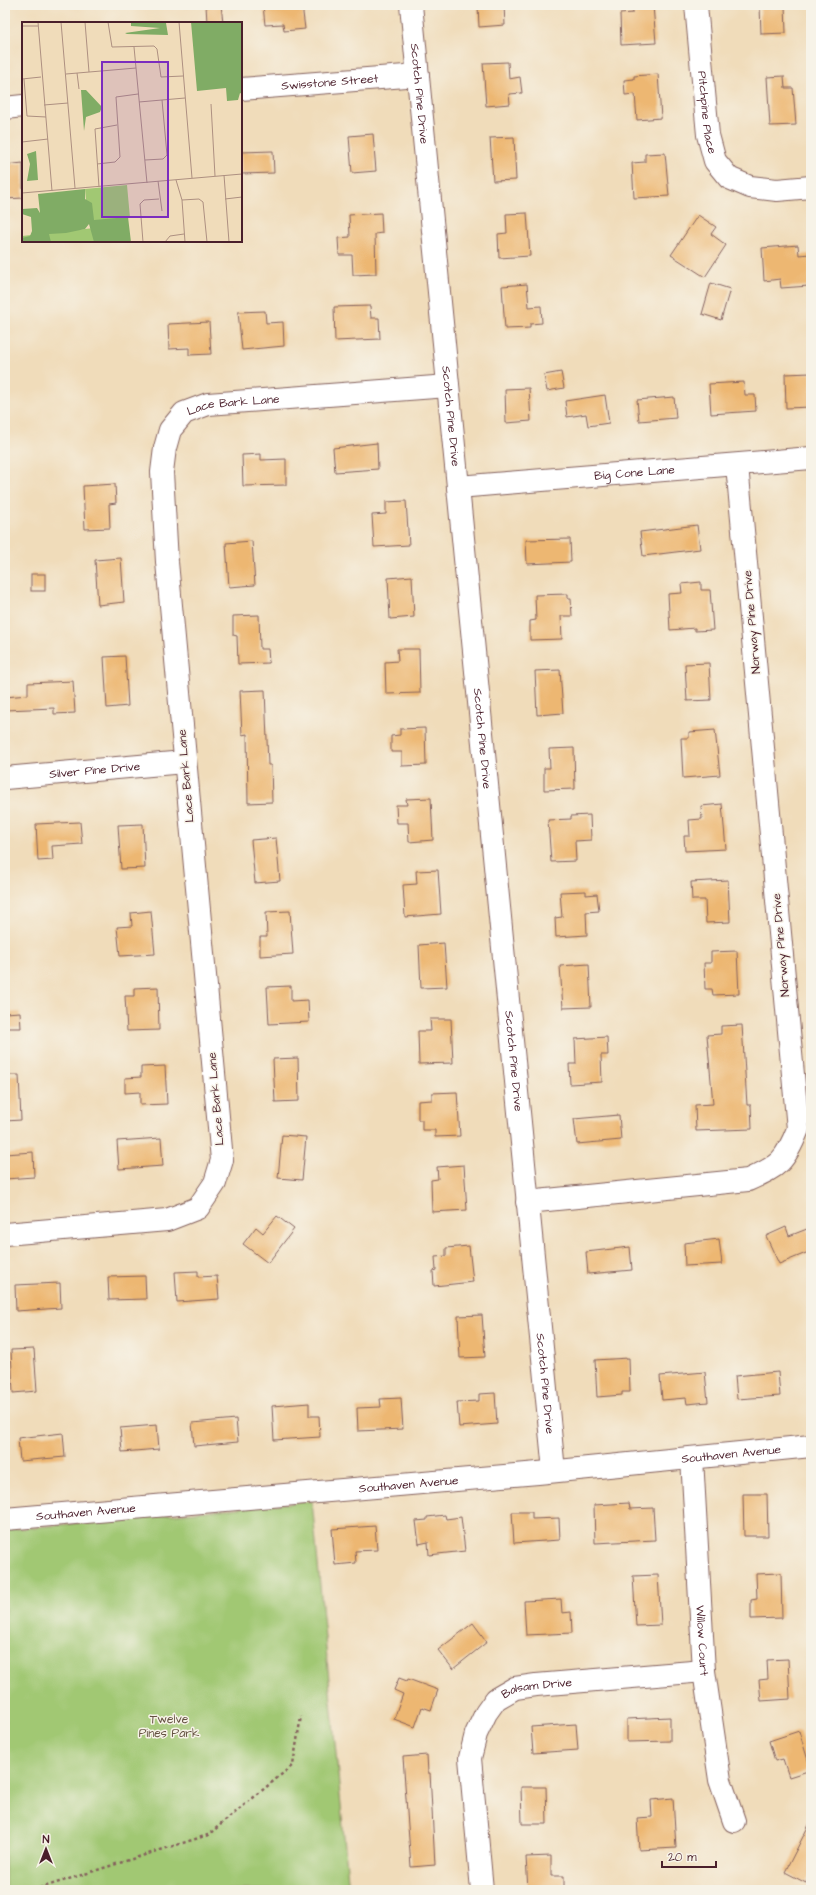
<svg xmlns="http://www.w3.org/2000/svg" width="816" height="1895" font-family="'Architects Daughter',sans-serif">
<rect width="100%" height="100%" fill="#f7f3e8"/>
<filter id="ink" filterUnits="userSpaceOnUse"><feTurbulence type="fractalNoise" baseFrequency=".025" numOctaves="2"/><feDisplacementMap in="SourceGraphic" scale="8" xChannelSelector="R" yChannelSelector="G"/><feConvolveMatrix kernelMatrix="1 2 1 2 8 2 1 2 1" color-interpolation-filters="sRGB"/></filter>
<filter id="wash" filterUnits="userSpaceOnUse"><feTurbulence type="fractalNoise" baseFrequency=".012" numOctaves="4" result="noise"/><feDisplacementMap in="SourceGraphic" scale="16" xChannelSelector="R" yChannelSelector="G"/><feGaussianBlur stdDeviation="0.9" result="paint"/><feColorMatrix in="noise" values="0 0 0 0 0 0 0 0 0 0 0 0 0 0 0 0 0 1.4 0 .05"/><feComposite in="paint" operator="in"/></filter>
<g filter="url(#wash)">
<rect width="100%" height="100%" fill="#f0dcba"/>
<path fill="#a1c873" stroke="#76744f" d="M312,1501L349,1890H5V1530Z"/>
<g id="blocks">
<g fill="#edb772">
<path d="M206,5H221L223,23H207Z"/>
<path d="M263,5H302L305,29L284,31L283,24L265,25Z"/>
<path d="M478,5H504L505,25L479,27Z"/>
<path d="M633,5H653L656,43L621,45L620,14L633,13Z"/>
<path d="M760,5H785L786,33L761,34Z"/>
<path d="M508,62L509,79L520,77L522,93L509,94L510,104L486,106L483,63Z"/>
<path d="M658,74L661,118L637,120L635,94L625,95L624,80L634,79V76Z"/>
<path d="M784,76L785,88H793L796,125L770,126L767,77Z"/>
<path d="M373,134L376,171L352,173L349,136Z"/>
<path d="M514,137L516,180L493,181L490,138Z"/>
<path d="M273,151L274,173L241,174V152Z"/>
<path d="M665,153L669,196L634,198L632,163L645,162V154Z"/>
<path d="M23,163V198L5,199V165Z"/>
<path d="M381,213L382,233L375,234L376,274L353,275L352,255H339L338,238L350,237L349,215Z"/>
<path d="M527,213L530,256L499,258L498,234L507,233L506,214Z"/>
<path d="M698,215L716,227L711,234L726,245L705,277L671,255Z"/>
<path d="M798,245L799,255L810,254L809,286L781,288L780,279L764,281L762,248Z"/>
<path d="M711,283L730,289L721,320L702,314Z"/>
<path d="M527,284L529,307L541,306L542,323L530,324V328L505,329L502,286Z"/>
<path d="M370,306L371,318H379L380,339L335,341L334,307Z"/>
<path d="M265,311L266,323L283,322L284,346L242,350L238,312Z"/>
<path d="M209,322L211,354L189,355V348L169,349L168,324Z"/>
<path d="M561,372L564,388L547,391L544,375Z"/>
<path d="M811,373V407L786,408L785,374Z"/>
<path d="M744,382L745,395H755L756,411L711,414L709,384Z"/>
<path d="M529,388L531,421L506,423L505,389Z"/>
<path d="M605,395L609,423L588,426L586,414L567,417L565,401Z"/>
<path d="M674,397L676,418L639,421L637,400Z"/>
<path d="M377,443L378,469L335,472L333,448Z"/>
<path d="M261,454V460L286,459V485L243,486L242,455Z"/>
<path d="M115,484L116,503L109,504L110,528L85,529L83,486Z"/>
<path d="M406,501L409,545L374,547L372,515L386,514V502Z"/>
<path d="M697,525L700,549L643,556L640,532Z"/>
<path d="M570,539L571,562L527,564L526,540Z"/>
<path d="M252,541L255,585L229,587L226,543Z"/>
<path d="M121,558L124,602L98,605L95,560Z"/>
<rect x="31" y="574" width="14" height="17"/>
<path d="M412,576L414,617L390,619L388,578Z"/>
<path d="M701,582V590H710L713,630L695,631V628L670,630L668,594L682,593L681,584Z"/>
<path d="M568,594V599H571L572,616H561L562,639L530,640V621L536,620L535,595Z"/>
<path d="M259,615L260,649H268L269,663L238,664L237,636L233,635V616Z"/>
<path d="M397,649H419L420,693L386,694L385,662L398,661Z"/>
<path d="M125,656L128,706L107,708L104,657Z"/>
<path d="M709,663L711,700L687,701L685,664Z"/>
<path d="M560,670L563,713L537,715L535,671Z"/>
<path d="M73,681L75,713L54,714V708L5,710V697L28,695V683Z"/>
<path d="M265,690L268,765H271L272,802L248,803L247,734L242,735L240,691Z"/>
<path d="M425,728L426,765L402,766V752H391V736L400,735V729Z"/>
<path d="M715,730L720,775L683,778L681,738H689V732Z"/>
<path d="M574,748L575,789L544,790V768H550L549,749Z"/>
<path d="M431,798L433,840L409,842L408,823H397L396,805H407L406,799Z"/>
<path d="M722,804L726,849L685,851L684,836H690L689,820L702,819L701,806Z"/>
<path d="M590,815L591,840L575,841L576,861L551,862L548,820L571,819V816Z"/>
<path d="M80,822L82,844L52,846L53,860L38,861L36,824Z"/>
<path d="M143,824L145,868L121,869L118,825Z"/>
<path d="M276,838L280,881L255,883L251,840Z"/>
<path d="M438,870L441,914L405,917L403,885L417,884L416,871Z"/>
<path d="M728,880L730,922L706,923L705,900H692L691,882Z"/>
<path d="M586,891V895L597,894L599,911L586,912L587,935L556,937L555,918L562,917L560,892Z"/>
<path d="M151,911L155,954L120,956L117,927L132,926L131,913Z"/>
<path d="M290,911L293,954L260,956V937H267L266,912Z"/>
<path d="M444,943L447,987L421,988L419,945Z"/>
<path d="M737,951L739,994L713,995L712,989H705L704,963H711V952Z"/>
<path d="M589,964L591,1007L563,1008L560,966Z"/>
<path d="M291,986V1001L308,1000L309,1022L269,1024L267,987Z"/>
<path d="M158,987L159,1030L127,1031L125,996H134V988Z"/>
<path d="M20,1012L21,1028H5V1013Z"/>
<path d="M430,1019H451L453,1063L419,1064L418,1031H431Z"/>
<path d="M742,1025L747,1105H751L752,1129L696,1131L695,1105L713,1104L707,1035L721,1034V1026Z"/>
<path d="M607,1037L608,1055H601L602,1082L570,1084L569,1064H576L575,1039Z"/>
<path d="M298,1058L299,1101L275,1102L273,1059Z"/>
<path d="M165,1066L167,1104L140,1105V1092L125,1093V1078L141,1077V1067Z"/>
<path d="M5,1075H19L21,1120L5,1121Z"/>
<path d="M457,1092L460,1136L435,1137V1130H422V1120H418V1101L432,1100V1093Z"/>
<path d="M619,1115L621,1140L577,1144L574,1119Z"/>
<path d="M282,1135L306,1137L302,1180L278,1178Z"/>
<path d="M161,1138L163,1166L119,1169L117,1141Z"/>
<path d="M33,1152L34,1177L5,1179V1154Z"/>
<path d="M464,1165L467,1210L432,1212L431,1180L438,1179L437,1167Z"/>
<path d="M277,1216L294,1229L268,1263L243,1244L256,1227L263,1233Z"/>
<path d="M786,1227L789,1236L807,1229L811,1238V1251L779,1264L766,1236Z"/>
<path d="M719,1239L722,1264L685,1266L684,1243Z"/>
<path d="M469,1246L473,1282L434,1286L433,1271L436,1270L435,1257L446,1256V1248Z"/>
<path d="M630,1247L632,1270L588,1274L586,1252Z"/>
<path d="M198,1271V1277L217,1276L219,1299L177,1302L175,1272Z"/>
<path d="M145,1276L146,1299L109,1300L108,1277Z"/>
<path d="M60,1283L61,1308L16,1311L15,1285Z"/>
<path d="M482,1315L485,1357L460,1358L458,1316Z"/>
<path d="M34,1349L37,1391L13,1393L11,1350Z"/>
<path d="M629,1358L630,1392H622V1395L597,1397L595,1360Z"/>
<path d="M705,1372L708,1402L687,1404L686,1398L662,1400L660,1376Z"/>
<path d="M778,1372L780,1396L737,1399L735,1376Z"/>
<path d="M495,1393L497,1424L459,1427L457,1402L479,1401V1394Z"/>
<path d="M401,1398L403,1429L358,1431L357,1408L381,1407L380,1399Z"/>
<path d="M309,1403V1416H319L320,1437L274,1440L272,1406Z"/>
<path d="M236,1419L238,1442L194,1446L192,1423Z"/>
<path d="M157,1425L159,1449L122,1452L120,1428Z"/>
<path d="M63,1433L65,1457L20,1461L18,1438Z"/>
<path d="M743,1494H767L768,1536H744Z"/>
<path d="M629,1503L630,1509L653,1508L655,1540L595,1543L594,1505Z"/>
<path d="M512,1512H532V1519L559,1518L560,1540L514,1543Z"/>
<path d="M445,1515L446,1519L461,1517L465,1551L429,1555L428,1542L419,1544L416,1521L427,1520V1517Z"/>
<path d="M375,1526L377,1550L355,1551L356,1563L335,1565L332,1529Z"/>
<path d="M781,1573L782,1618L751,1619V1600L757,1599L756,1574Z"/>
<path d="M658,1575L661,1625L636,1626L633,1576Z"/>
<path d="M561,1599L562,1613L571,1612L572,1633L526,1635L524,1601Z"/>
<path d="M473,1623L487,1642L453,1669L438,1650Z"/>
<path d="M788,1659L790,1699L761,1701L759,1680L768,1679L767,1660Z"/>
<path d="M399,1678L407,1681L408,1679L438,1690L431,1710L422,1707L415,1727L394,1719L403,1694L394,1690Z"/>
<path d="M670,1717V1741L627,1742V1719Z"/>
<path d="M576,1724L578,1750L533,1753L531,1727Z"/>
<path d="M799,1731L811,1770L789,1777L783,1759L775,1761L769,1741Z"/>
<path d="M427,1755L428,1773H430L435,1865L411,1867L403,1757Z"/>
<path d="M521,1787H546L547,1824H522Z"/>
<path d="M673,1798L676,1848L639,1850L637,1818L652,1817L651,1800Z"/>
<path d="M811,1821V1873L806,1883L785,1872Z"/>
<path d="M551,1856V1876H564V1889L528,1890L526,1857Z"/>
</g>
</g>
</g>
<g filter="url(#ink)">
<use href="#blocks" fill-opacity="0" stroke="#84615d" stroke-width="1"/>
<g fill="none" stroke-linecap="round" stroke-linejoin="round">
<g stroke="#84615d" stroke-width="24">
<g id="minor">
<path id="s1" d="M411,5L554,1471"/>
<path id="s2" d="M696,5L708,135L715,161L729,178L750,187L777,190L811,187"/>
<path id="s3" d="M241,89L418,75"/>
<path d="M5,108L23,106"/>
<path id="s4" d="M458,487L811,458"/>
<path id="s5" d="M5,778L184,762"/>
<path d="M527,1202L748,1180C779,1166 785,1162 798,1129L737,465"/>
<path id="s6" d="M5,1234L167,1220L198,1208L215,1183L222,1160L167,562L162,472L165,448L170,430L184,413L208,404L448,386"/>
<path id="s7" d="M692,1458L704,1671L720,1780L734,1821"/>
<path id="s8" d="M5,1519L538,1473L811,1446"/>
<path id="s9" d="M482,1890L470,1758L476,1734L486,1713L496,1699L515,1688L536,1685L704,1671"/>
</g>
</g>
<path stroke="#84615d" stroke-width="2.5" stroke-dasharray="3 3" stroke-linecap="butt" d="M34,1890L208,1835L293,1765L301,1716"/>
<use href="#minor" stroke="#fff" stroke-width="22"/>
</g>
</g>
<g text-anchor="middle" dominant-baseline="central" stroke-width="3" stroke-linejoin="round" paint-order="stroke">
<g font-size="12" fill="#4a1f2b" stroke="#f7f3e8">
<text stroke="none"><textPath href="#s3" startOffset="89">Swisstone Street</textPath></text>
<text stroke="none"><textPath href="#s1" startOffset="89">Scotch Pine Drive</textPath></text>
<text stroke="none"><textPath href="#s2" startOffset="108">Pitchpine Place</textPath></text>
<text stroke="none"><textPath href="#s6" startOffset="1056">Lace Bark Lane</textPath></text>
<text stroke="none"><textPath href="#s1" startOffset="413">Scotch Pine Drive</textPath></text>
<text stroke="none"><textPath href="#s4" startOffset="177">Big Cone Lane</textPath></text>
<text transform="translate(752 622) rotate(-95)">Norway Pine Drive</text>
<text stroke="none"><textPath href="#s1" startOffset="737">Scotch Pine Drive</textPath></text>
<text stroke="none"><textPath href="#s5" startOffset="90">Silver Pine Drive</textPath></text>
<text transform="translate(186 776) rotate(-95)">Lace Bark Lane</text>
<text transform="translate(781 945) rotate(-95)">Norway Pine Drive</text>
<text stroke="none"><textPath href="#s1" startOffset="1061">Scotch Pine Drive</textPath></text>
<text transform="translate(216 1099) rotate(-95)">Lace Bark Lane</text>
<text stroke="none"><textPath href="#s1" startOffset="1385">Scotch Pine Drive</textPath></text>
<text stroke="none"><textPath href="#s8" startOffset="729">Southaven Avenue</textPath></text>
<text stroke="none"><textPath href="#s8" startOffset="405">Southaven Avenue</textPath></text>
<text stroke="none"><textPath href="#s8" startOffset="81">Southaven Avenue</textPath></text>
<text stroke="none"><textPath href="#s7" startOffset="183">Willow Court</textPath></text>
<text stroke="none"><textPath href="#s9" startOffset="241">Balsam Drive</textPath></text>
</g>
<g font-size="12" fill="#645241" stroke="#f7f3e8">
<text x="169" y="1719">Twelve<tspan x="169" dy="14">Pines Park</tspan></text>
</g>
</g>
<g transform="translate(22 22)">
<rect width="220" height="220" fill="#f0dcba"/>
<path d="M105,163L108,196L66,200L63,167ZM72,206V220H0V214Z" fill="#a1c873"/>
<path d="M109,0L144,1L146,13L105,12L103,11L138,6L109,4ZM169,0H220V72L218,71L216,78L205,79L204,66L175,69ZM59,68H64L80,85L78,90L64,95L62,109ZM14,129L16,158L5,159L8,142L5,132ZM63,167V177L70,181L72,198L106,195L109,220H72L67,202L63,207L44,211L27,212L29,220H0V216L8,214L10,209L9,195L0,192V187L15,186L18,191L16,172Z" fill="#80ac65"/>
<path fill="none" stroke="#ae9081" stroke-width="1" d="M16,0L30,169M39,0L53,166M63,0L67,50M86,0L90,25L132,24L135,27L139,55L161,54M157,0L170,156M1,4H16M112,25L125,161M55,51L57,67M44,52L114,46M0,57L19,55M2,57L5,94L24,95M117,80L163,76M189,82L193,154M22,83L46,81M0,120L26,117M123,138L141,137L145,133L140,78M75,142L93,140L98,135L94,75L116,72M202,153L207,220M154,158L160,178L163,220M136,159L140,189M77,165L73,107L95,103M0,171L220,152M203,177L220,175M160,178L177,177L181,180L185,220M121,220L118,182L122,178L137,177M143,220L148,214L162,212"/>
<path fill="#7b2cbf" fill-opacity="0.15" stroke="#7b2cbf" stroke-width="2" d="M80,40H146V195H80Z"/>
<rect width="220" height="220" fill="none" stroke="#4a1f2b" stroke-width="2"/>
</g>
<rect width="816" height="1895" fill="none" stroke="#f7f3e8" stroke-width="20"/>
<g transform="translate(46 1849)" stroke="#f7f3e8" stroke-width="3" paint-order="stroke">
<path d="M0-3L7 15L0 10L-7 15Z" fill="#4a1f2b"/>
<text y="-6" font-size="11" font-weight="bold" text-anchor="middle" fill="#4a1f2b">N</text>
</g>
<path d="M662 1861v6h54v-6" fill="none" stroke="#4a1f2b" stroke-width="2"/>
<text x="668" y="1861" font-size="12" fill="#4a1f2b" stroke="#f7f3e8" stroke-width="3" paint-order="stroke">20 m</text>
</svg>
